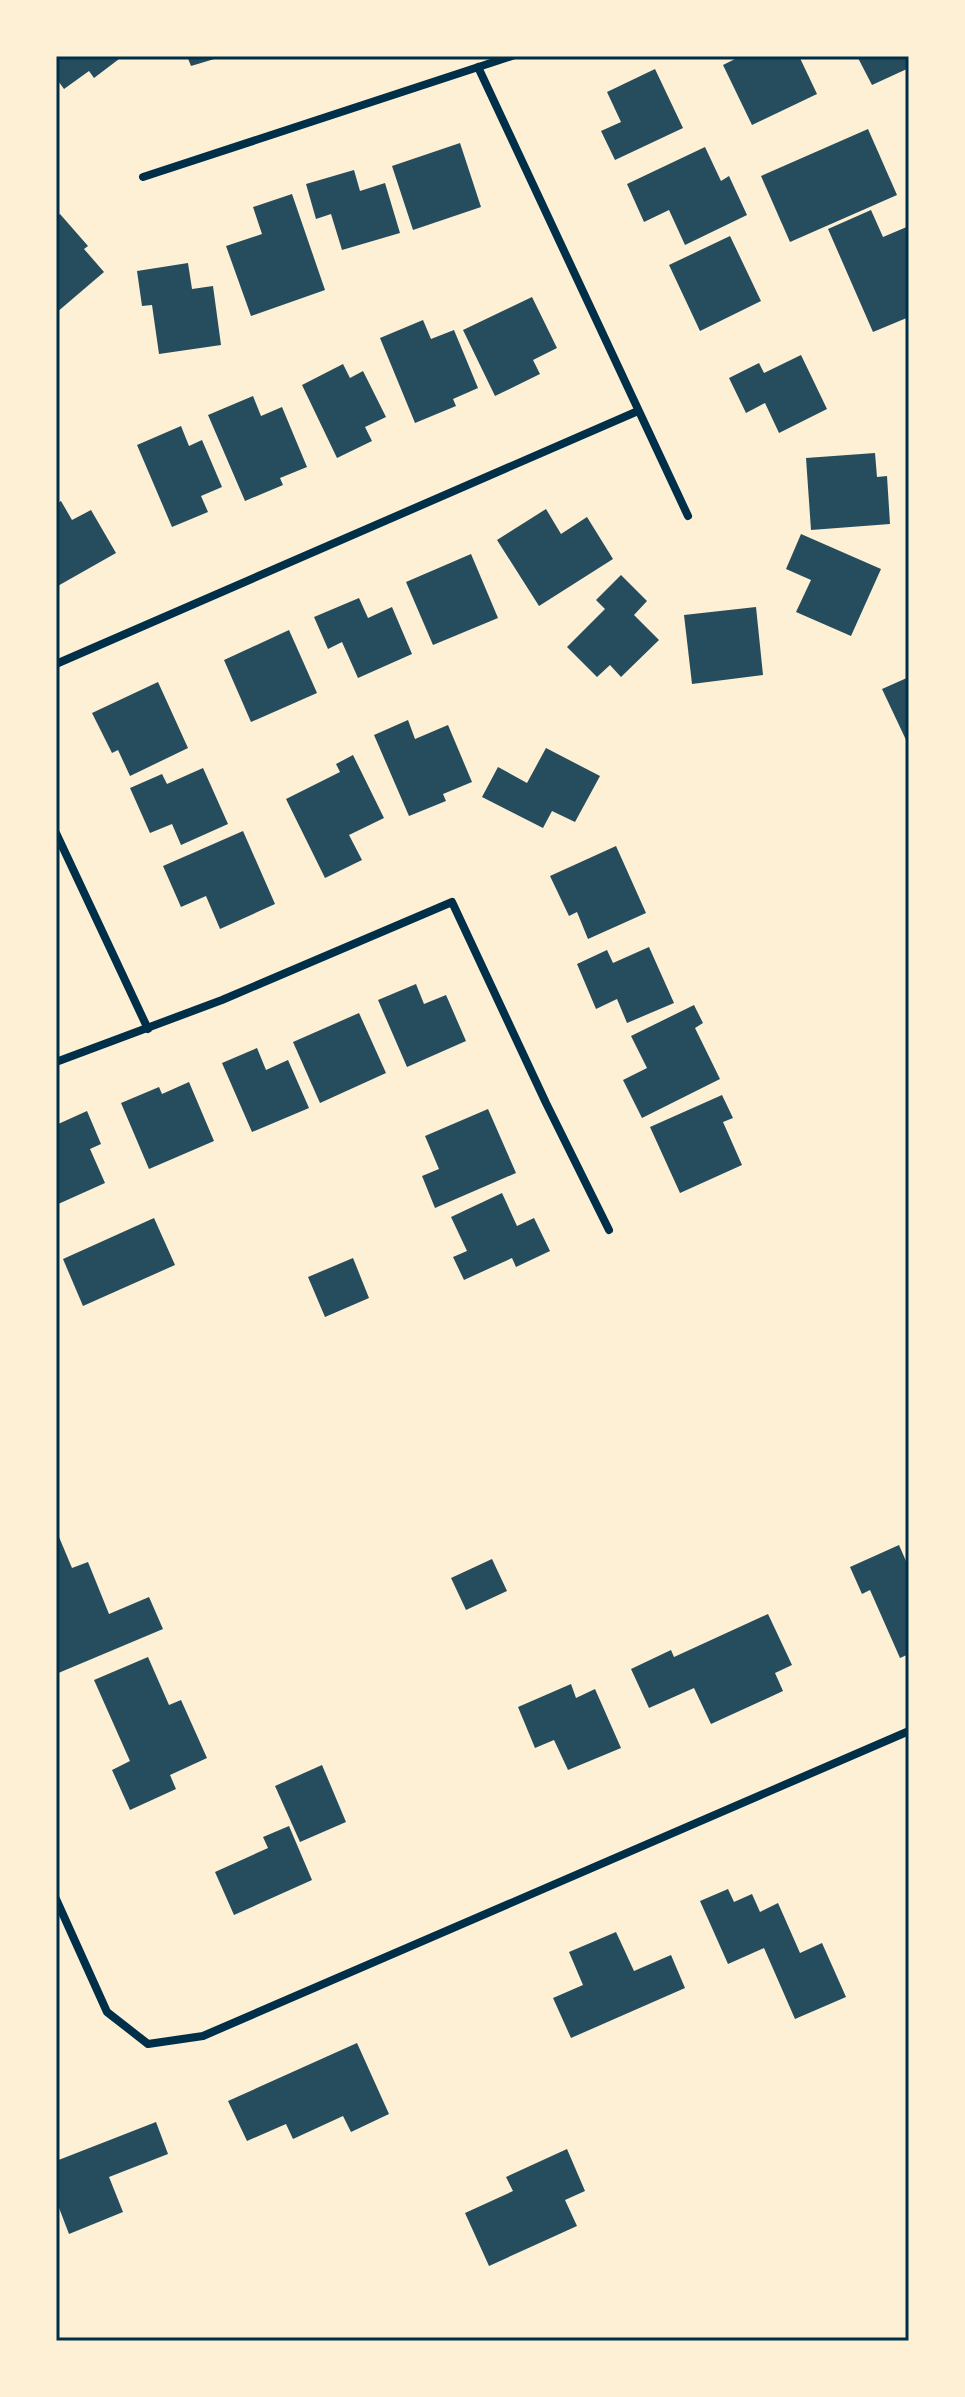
<svg xmlns="http://www.w3.org/2000/svg" width="965" height="2397" font-family="Karla,sans-serif">
<rect width="100%" height="100%" fill="#fdf0d5"/>
<g fill="#264d5e">
<path d="M56,56H123L94,78L89,71L64,89L56,78Z"/>
<path d="M187,56H221V57L191,66Z"/>
<path d="M741,56H799L817,94L752,125L723,65Z"/>
<path d="M857,56H909V68L872,85Z"/>
<path d="M655,69L683,128L615,160L601,131L621,122L607,92Z"/>
<path d="M868,129L897,195L790,242L761,176Z"/>
<path d="M460,143L481,207L413,230L392,166Z"/>
<path d="M705,147L721,181L729,176L747,215L685,245L669,210L644,222L627,184Z"/>
<path d="M354,170L360,191L385,183L400,233L342,250L331,214L316,219L306,184Z"/>
<path d="M292,194L325,290L251,316L226,246L262,234L253,207Z"/>
<path d="M871,210L883,237L909,226V317L873,332L828,229Z"/>
<path d="M60,214L88,246L84,249L104,272L56,313V217Z"/>
<path d="M730,236L761,301L700,331L669,265Z"/>
<path d="M188,263L192,289L213,286L221,345L159,354L152,305L142,306L137,271Z"/>
<path d="M532,297L557,348L533,360L540,374L495,396L463,330Z"/>
<path d="M423,320L431,339L454,330L478,388L453,399L456,406L415,423L380,338Z"/>
<path d="M801,355L827,409L779,433L765,403L746,413L729,378L759,363L764,373Z"/>
<path d="M343,364L350,378L363,371L386,417L365,427L372,441L337,458L302,385Z"/>
<path d="M253,396L261,416L282,407L307,467L280,478L283,485L245,501L208,415Z"/>
<path d="M181,426L189,446L202,440L222,487L201,496L208,512L172,527L137,445Z"/>
<path d="M875,453L877,477L887,476L890,524L811,530L806,458Z"/>
<path d="M61,501L72,520L91,510L116,553L56,587V504Z"/>
<path d="M546,509L561,534L587,517L613,559L539,606L497,540Z"/>
<path d="M801,534L881,569L851,636L796,612L811,580L786,569Z"/>
<path d="M471,554L498,618L433,645L406,582Z"/>
<path d="M621,575L647,601L634,615L659,640L621,677L610,665L597,677L567,647L605,609L596,600Z"/>
<path d="M359,598L368,618L392,607L412,654L358,678L342,642L328,649L314,617Z"/>
<path d="M756,607L763,675L692,684L684,615Z"/>
<path d="M289,630L317,693L251,722L224,660Z"/>
<path d="M909,677V741L907,742L882,689Z"/>
<path d="M158,682L188,748L130,776L118,750L112,753L92,713Z"/>
<path d="M408,720L415,739L448,725L472,782L443,794L446,801L409,816L374,735Z"/>
<path d="M546,748L600,776L575,822L552,811L543,828L482,797L498,767L527,783Z"/>
<path d="M353,755L384,818L349,835L362,860L325,878L286,799L340,772L336,764Z"/>
<path d="M203,768L228,824L181,845L172,824L150,833L130,788L162,774L167,784Z"/>
<path d="M243,831L275,904L220,929L206,896L181,907L163,866Z"/>
<path d="M616,846L646,913L588,939L577,912L569,916L550,876Z"/>
<path d="M649,947L674,1003L627,1023L617,999L596,1009L577,964L607,950L613,963Z"/>
<path d="M416,984L424,1004L446,995L466,1041L407,1067L378,1000Z"/>
<path d="M694,1005L703,1023L695,1028L720,1079L642,1118L623,1080L647,1068L631,1036Z"/>
<path d="M359,1013L386,1073L320,1103L293,1042Z"/>
<path d="M257,1048L266,1070L288,1060L309,1108L252,1132L222,1063Z"/>
<path d="M189,1082L214,1141L149,1169L121,1103L159,1087L162,1094Z"/>
<path d="M722,1095L733,1118L723,1122L742,1165L680,1193L650,1127Z"/>
<path d="M488,1109L516,1173L435,1208L422,1176L439,1169L425,1136Z"/>
<path d="M87,1111L101,1144L90,1149L105,1183L56,1205V1125Z"/>
<path d="M502,1193L517,1226L534,1218L550,1251L516,1267L512,1258L464,1280L453,1257L467,1251L451,1217Z"/>
<path d="M154,1218L175,1265L83,1306L63,1259Z"/>
<path d="M353,1258L369,1298L325,1317L308,1277Z"/>
<path d="M59,1537L72,1568L88,1562L109,1614L149,1597L163,1629L56,1674V1538Z"/>
<path d="M899,1545L909,1568V1654L900,1658L870,1590L862,1594L850,1567Z"/>
<path d="M492,1559L507,1591L466,1610L451,1578Z"/>
<path d="M768,1614L792,1665L775,1673L783,1691L711,1724L694,1688L649,1708L631,1669L671,1650L674,1657Z"/>
<path d="M148,1657L169,1705L181,1700L207,1758L170,1775L176,1789L130,1810L112,1770L130,1761L94,1680Z"/>
<path d="M571,1684L576,1698L595,1689L621,1748L568,1770L554,1740L535,1748L518,1707Z"/>
<path d="M322,1765L346,1822L300,1842L275,1786Z"/>
<path d="M289,1826L312,1880L234,1915L215,1872L268,1848L263,1837Z"/>
<path d="M728,1889L734,1902L752,1894L760,1912L778,1903L800,1953L822,1943L846,1997L795,2019L764,1948L728,1964L700,1901Z"/>
<path d="M616,1932L634,1971L671,1955L685,1988L571,2038L553,1998L583,1985L569,1952Z"/>
<path d="M357,2043L389,2114L351,2132L343,2116L293,2139L286,2124L247,2141L228,2101Z"/>
<path d="M156,2122L168,2154L109,2177L123,2212L69,2234L56,2200V2161Z"/>
<path d="M567,2149L585,2191L565,2200L577,2226L489,2266L465,2213L513,2191L506,2177Z"/>
</g>
<g fill="none" stroke-linecap="round" stroke-linejoin="round">
<g stroke="#003049" stroke-width="8">
<path d="M478,67L688,516"/>
<path d="M143,177L512,56"/>
<path d="M56,664L638,411"/>
<path d="M56,833L148,1029"/>
<path d="M56,1062L222,1000L452,902L546,1103L609,1230"/>
<path d="M56,1899L107,2012L148,2044L203,2036L909,1731"/>
</g>
</g>
<rect width="965" height="2397" fill="none" stroke="#fdf0d5" stroke-width="116"/>
<rect x="58" y="58" width="849" height="2281" fill="none" stroke="#003049" stroke-width="3"/>
</svg>
